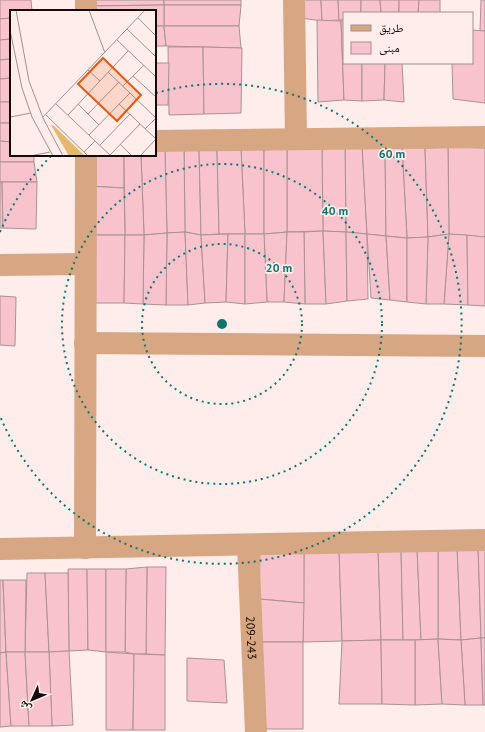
<svg xmlns="http://www.w3.org/2000/svg" width="485" height="732" font-family="'PT Sans','Noto Naskh Arabic',sans-serif">
<rect width="100%" height="100%" fill="#feedea"/>
<g fill="#f9c3cd" stroke="#aa9195">
<path d="M0,0H31L32,11H11V18L0,19Z"/>
<path d="M89,0H164V5L88,6Z"/>
<rect x="164" y="0" width="77" height="5"/>
<path d="M301,0H321L322,21L301,18Z"/>
<path d="M321,0H338L339,20L322,21Z"/>
<path d="M338,0H361V13H344V20H339Z"/>
<path d="M361,0H380L381,13H361Z"/>
<path d="M380,0H399V13H381Z"/>
<path d="M399,0H419L418,13H399Z"/>
<path d="M419,0H440V13H418Z"/>
<path d="M481,0H485V31H480Z"/>
<path d="M164,5H241L239,26H164Z"/>
<path d="M164,5V26H155V11H88V6Z"/>
<path d="M11,18V39L0,40V19Z"/>
<path d="M317,20L341,21L344,100L318,102Z"/>
<path d="M344,20V63H362V101L344,100L341,21Z"/>
<path d="M155,26H164L166,46H155Z"/>
<path d="M164,26H239L241,48L166,46Z"/>
<path d="M472,30L485,31V103L453,99L452,63H472Z"/>
<path d="M11,39V59L0,60V40Z"/>
<path d="M168,47H203L204,114L169,115Z"/>
<path d="M203,47L242,48L241,113L204,114Z"/>
<path d="M11,59V78L0,79V60Z"/>
<path d="M155,63H169L168,105H155Z"/>
<path d="M362,63H385L384,100L362,101Z"/>
<path d="M385,63H402L404,102L384,100Z"/>
<path d="M11,78V102H0V79Z"/>
<rect x="0" y="102" width="11" height="21"/>
<path d="M0,123H11V142L0,141Z"/>
<path d="M0,141L11,142V155H34V162H0Z"/>
<path d="M345,145H362L367,234L346,232Z"/>
<path d="M345,145L346,232L323,231L322,148Z"/>
<path d="M362,145L385,147L386,236L367,234Z"/>
<path d="M402,146L425,148L428,237L407,238Z"/>
<path d="M402,146L407,238L386,236L385,147Z"/>
<path d="M448,147L485,148V237L449,234Z"/>
<path d="M448,147L449,234L428,237L425,148Z"/>
<path d="M184,148H199L201,235L185,232Z"/>
<path d="M184,148L185,232L167,233L165,151Z"/>
<path d="M199,148L217,149L219,234L201,235Z"/>
<path d="M241,148L264,150V234H245Z"/>
<path d="M241,148L245,234H219L217,149Z"/>
<path d="M287,148H322L323,231L287,232Z"/>
<path d="M287,148V232L264,234V150Z"/>
<path d="M155,149L165,151L167,233L144,235L141,155H155Z"/>
<path d="M87,155H124V188L88,186Z"/>
<path d="M124,155H141L144,235H125Z"/>
<path d="M0,162H34L37,182H0Z"/>
<path d="M0,182H2L3,228H0Z"/>
<path d="M2,182H37L36,229L3,228Z"/>
<path d="M88,186L124,188L125,235H85Z"/>
<path d="M323,231L326,304H305L304,232Z"/>
<path d="M323,231L346,232L347,301L326,304Z"/>
<path d="M185,232L188,305H166L167,233Z"/>
<path d="M185,232L201,235L205,303L188,305Z"/>
<path d="M287,232L284,302H267L264,234Z"/>
<path d="M287,232H304L305,304L284,302Z"/>
<path d="M346,232L367,234L368,299L347,301Z"/>
<path d="M167,233L166,305L143,304L144,235Z"/>
<path d="M228,234L226,302L205,303L201,235Z"/>
<path d="M228,234H245V304L226,302Z"/>
<path d="M245,234H264L267,302L245,304Z"/>
<path d="M367,234L386,236L390,300L371,298Z"/>
<path d="M449,234L467,235L468,305L444,304Z"/>
<path d="M449,234L444,304H426L428,237Z"/>
<path d="M85,235H125L124,303H90Z"/>
<path d="M125,235H144L143,304L124,303Z"/>
<path d="M467,235L485,237V306L468,305Z"/>
<path d="M386,236L407,238V302L390,300Z"/>
<path d="M428,237L426,304L407,302V238Z"/>
<path d="M0,296L16,297L15,346L0,345Z"/>
<path d="M457,546L461,640L438,639V548Z"/>
<path d="M457,546H478L481,638L461,640Z"/>
<path d="M478,546H485V638H481Z"/>
<path d="M339,548L342,641L303,642L304,551Z"/>
<path d="M339,548H378L381,640L342,641Z"/>
<path d="M378,548H401L403,640H381Z"/>
<path d="M401,548H417L421,640H403Z"/>
<path d="M417,548H438V639L421,640Z"/>
<path d="M304,551V603L259,599L260,552Z"/>
<path d="M147,567H166L165,655L146,654Z"/>
<path d="M147,567L146,654H134L125,652L126,569Z"/>
<path d="M68,569H87L88,650L69,651Z"/>
<path d="M87,569H106V652L88,650Z"/>
<path d="M106,569H126L125,652H106Z"/>
<path d="M27,573H45L49,652H25Z"/>
<path d="M45,573H68L69,651L49,652Z"/>
<path d="M0,580H3L6,652L0,653Z"/>
<path d="M3,580H26L25,652H6Z"/>
<path d="M259,599L304,603L303,642H262Z"/>
<path d="M481,638L483,705H465L461,640Z"/>
<path d="M481,638H485V705H483Z"/>
<path d="M438,639L442,704L415,705V640Z"/>
<path d="M438,639L461,640L465,705L442,704Z"/>
<path d="M381,640L382,704H339L342,641Z"/>
<path d="M381,640H415V705L382,704Z"/>
<path d="M262,642H303V729H261Z"/>
<path d="M69,651L73,725L52,726L49,652Z"/>
<path d="M6,652L11,726L0,727V653Z"/>
<path d="M6,652H25L29,726H11Z"/>
<path d="M25,652H49L52,726H29Z"/>
<path d="M106,652L134,654L133,730H106Z"/>
<path d="M134,654L165,655V730H133Z"/>
<path d="M187,658L224,660L227,703L187,701Z"/>
</g>
<g fill="none" stroke-linecap="round" stroke-linejoin="round">
<g stroke="#d7a683" stroke-width="22">
<path d="M294,0L296,139"/>
<path d="M86,11V0"/>
<path d="M155,141L485,137"/>
<path d="M0,265L85,264"/>
<path d="M85,343L485,346"/>
<path id="s1" d="M248,545L256,732"/>
<path d="M85,548L86,155"/>
<path d="M0,549L485,540"/>
</g>
</g>
<g fill="none" stroke="#0f766e" stroke-width="2" stroke-dasharray="2 4">
<circle cx="222" cy="324" r="80"/>
<circle cx="222" cy="324" r="160"/>
<path d="M0 232A240 240 0 0 1 51 156M156 93A240 240 0 1 1 0 416"/>
</g>
<g text-anchor="middle" dominant-baseline="central" stroke-width="3.5" stroke-linejoin="round" paint-order="stroke">
<g font-size="12" fill="#130a09" stroke="#feedea">
<text stroke="none"><textPath href="#s1" startOffset="93">209-243</textPath></text>
</g>
</g>
<g transform="translate(10 10)">
<rect width="146" height="146" fill="#feedea"/>
<path d="M41,115H43L75,146H59Z" fill="#e3b96d"/>
<path fill="none" stroke="#a09290" stroke-width="1" d="M6,0L19,71L33,108L53,146M79,0L95,43M128,8L146,26M117,19L146,47M0,20L12,78L22,107L43,146M107,30L146,67M78,60L90,71M98,62L146,108M123,66L146,87M113,76L134,55M46,94L101,146M68,94L89,115M109,94L146,129M78,104L109,72M36,105L78,146M58,105L118,41M0,107L21,103M33,107L135,0M135,119L146,108M79,125L120,83M110,134L122,146M90,135L120,104M74,142L85,131M100,145L130,114M20,146L40,142M130,146L146,129"/>
<path fill="#e8590c" fill-opacity="0.15" stroke="#e8590c" stroke-width="2" d="M93,48L131,85L107,111L68,74Z"/>
<rect width="146" height="146" fill="none" stroke="#130a09" stroke-width="2"/>
</g>
<circle cx="222" cy="324" r="6" fill="#0f766e" stroke="#feedea" stroke-width="2"/>
<g font-size="12" text-anchor="middle" font-weight="bold" fill="#0f766e" stroke="#feedea" stroke-width="3.5" stroke-linejoin="round" paint-order="stroke">
<text x="392" y="158">60 m</text>
<text x="335" y="215">40 m</text>
<text x="279" y="272">20 m</text>
</g>
<rect x="343" y="12" width="130" height="52" fill="#feedea" stroke="#a09290"/>
<rect x="351" y="25" width="20" height="6" fill="#d7a683" stroke="#a09290"/>
<text x="379" y="32" font-size="12" fill="#130a09">طريق</text>
<rect x="351" y="42" width="20" height="12" fill="#f9c3cd" stroke="#a09290"/>
<text x="379" y="52" font-size="12" fill="#130a09">مبنى</text>
<g transform="translate(32 700) rotate(226)" stroke="#feedea" stroke-width="3" paint-order="stroke">
<path d="M0-3L7 15L0 10L-7 15Z" fill="#130a09"/>
<text y="-6" font-size="11" font-weight="bold" text-anchor="middle" fill="#130a09">ش</text>
</g>
</svg>
